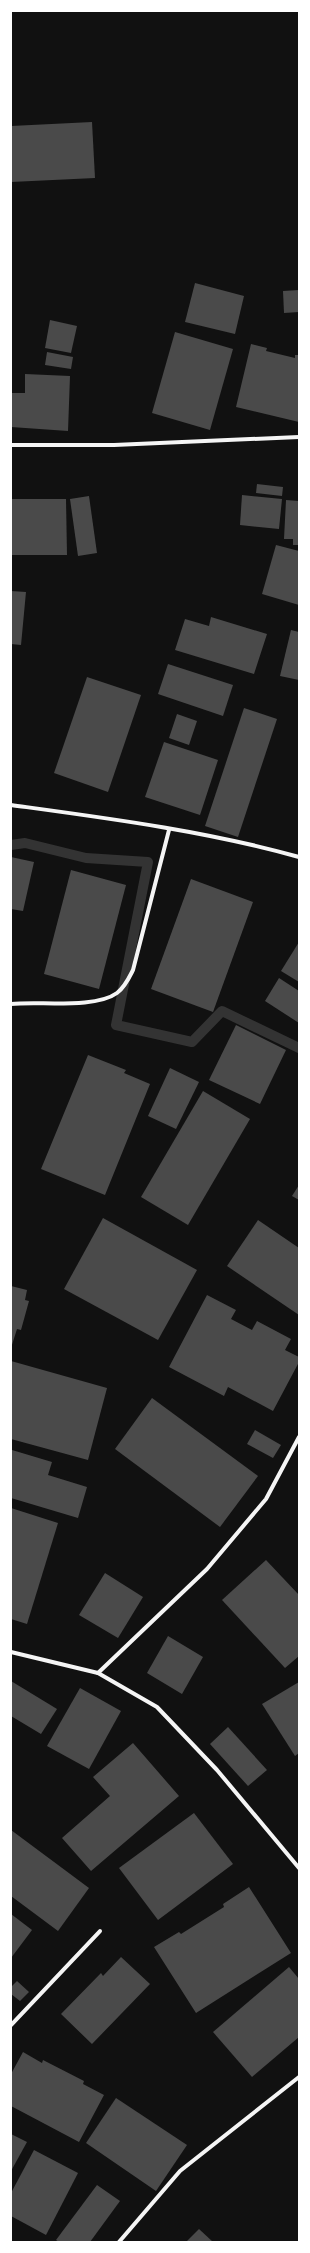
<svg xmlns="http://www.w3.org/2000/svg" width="310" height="2253" font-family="'Golos Text',sans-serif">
<rect width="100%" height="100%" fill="#111"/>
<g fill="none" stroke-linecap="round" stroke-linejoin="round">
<path stroke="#333" stroke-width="10" d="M11,845L25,843L86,858L148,862L116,1025L192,1042L222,1011L299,1048"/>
</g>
<g fill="#4a4a4a">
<path d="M92,122L95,178L11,182V126Z"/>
<path d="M195,283L244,296L235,334L185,322Z"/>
<path d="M299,290V312L284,313L283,291Z"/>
<path d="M50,320L77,326L71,353L45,348Z"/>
<path d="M175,332L233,349L210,430L152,413Z"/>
<path d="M251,344L267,348L266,351L295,358V355H299V422L236,407Z"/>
<path d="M47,352L73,357L71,369L45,365Z"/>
<path d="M25,374L70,376L68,431L11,427V393H25Z"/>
<path d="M257,484L283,487L282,496L256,493Z"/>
<path d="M242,495L282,499L279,529L240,525Z"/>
<path d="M89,496L97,553L78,556L70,499Z"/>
<path d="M11,499H66L67,555H11Z"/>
<path d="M286,500L299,501V545H293V539H284Z"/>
<path d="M276,545L299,551V605L262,594Z"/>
<path d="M11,591L26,592L21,645L11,644Z"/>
<path d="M211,617L267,634L254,674L175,650L185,619L209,626Z"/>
<path d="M291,630L299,632V680L280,676Z"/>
<path d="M168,664L233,685L223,716L158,694Z"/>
<path d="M87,677L141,695L108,792L54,773Z"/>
<path d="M244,708L277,719L238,837L205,826Z"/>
<path d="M177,714L197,721L189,745L169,738Z"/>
<path d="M164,742L218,760L200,815L145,797Z"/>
<path d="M11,857L34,862L23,911L11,909Z"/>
<path d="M71,870L126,885L99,989L44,974Z"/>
<path d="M191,879L253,902L213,1012L151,989Z"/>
<path d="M299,942V982L281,971Z"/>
<path d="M279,978L299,991V1023L265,1001Z"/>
<path d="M236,1025L286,1050L260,1104L209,1080Z"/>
<path d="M88,1055L126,1070L124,1073L150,1084L105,1195L41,1169Z"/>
<path d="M170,1068L199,1082L176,1129L148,1116Z"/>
<path d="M203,1091L250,1119L188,1225L141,1197Z"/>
<path d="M299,1185V1200L292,1196Z"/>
<path d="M103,1218L197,1270L158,1340L64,1289Z"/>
<path d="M258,1220L299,1248V1315L227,1266Z"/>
<path d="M11,1286L27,1290L25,1300L29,1301L21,1330L17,1329L11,1348Z"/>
<path d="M207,1295L236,1310L231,1319L252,1330L257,1321L291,1339L285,1350L299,1357V1362L273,1411L228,1387L224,1396L169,1367Z"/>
<path d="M11,1361L107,1388L88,1460L11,1439Z"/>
<path d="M152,1398L258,1476L220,1527L115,1449Z"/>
<path d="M255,1430L281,1445L273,1458L247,1444Z"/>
<path d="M12,1450L52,1462L48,1475L87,1487L78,1518L11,1498Z"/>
<path d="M11,1508L58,1523L27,1624L11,1619Z"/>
<path d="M266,1560L299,1595V1656L285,1668L222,1600Z"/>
<path d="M105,1573L143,1597L118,1638L79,1615Z"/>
<path d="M168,1636L203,1657L182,1694L147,1673Z"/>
<path d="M11,1681L57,1709L41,1734L11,1716Z"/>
<path d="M299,1682V1753L295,1756L262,1704Z"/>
<path d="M80,1688L121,1711L89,1769L47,1746Z"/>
<path d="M228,1727L267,1770L248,1786L210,1744Z"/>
<path d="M133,1743L179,1796L91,1871L62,1838L110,1796L93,1777Z"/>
<path d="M194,1813L233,1864L158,1920L119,1868Z"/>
<path d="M11,1830L89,1888L58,1931L11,1896Z"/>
<path d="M249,1887L291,1953L196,2013L154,1947L179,1932L181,1934L224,1907L223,1904Z"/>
<path d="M11,1914L32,1930L11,1958Z"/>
<path d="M121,1957L150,1984L92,2044L61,2014L101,1973L103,1976Z"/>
<path d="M289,1967L299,1979V2037L252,2077L213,2032Z"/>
<path d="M17,1981L29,1992L20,2001L11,1994V1987Z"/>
<path d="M23,2052L42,2063L43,2060L84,2081L83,2084L104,2095L79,2142L11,2106V2074Z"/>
<path d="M116,2098L187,2145L156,2191L86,2143Z"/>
<path d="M11,2134L27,2142L11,2171Z"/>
<path d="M34,2150L78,2173L46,2235L11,2216V2193Z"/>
<path d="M97,2185L120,2201L90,2242H59L56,2240Z"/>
<path d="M199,2229L213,2242H186Z"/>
</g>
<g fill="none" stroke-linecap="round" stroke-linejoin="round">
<g stroke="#f5f5f5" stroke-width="4">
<path d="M11,445H114L299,437"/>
<path d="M11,805C106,818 207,831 299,857"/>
<path d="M11,1004C39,1001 95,1009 117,993C125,987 129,978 133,970L169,830"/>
<path d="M11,1652L98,1673L157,1707L217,1770L299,1868"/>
<path d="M98,1673L207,1569L266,1499L299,1437"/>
<path d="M11,2025L100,1931"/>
<path d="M119,2242L180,2171L299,2077"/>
</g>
</g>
<rect width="310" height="2253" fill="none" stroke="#ffffff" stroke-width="24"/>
</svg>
